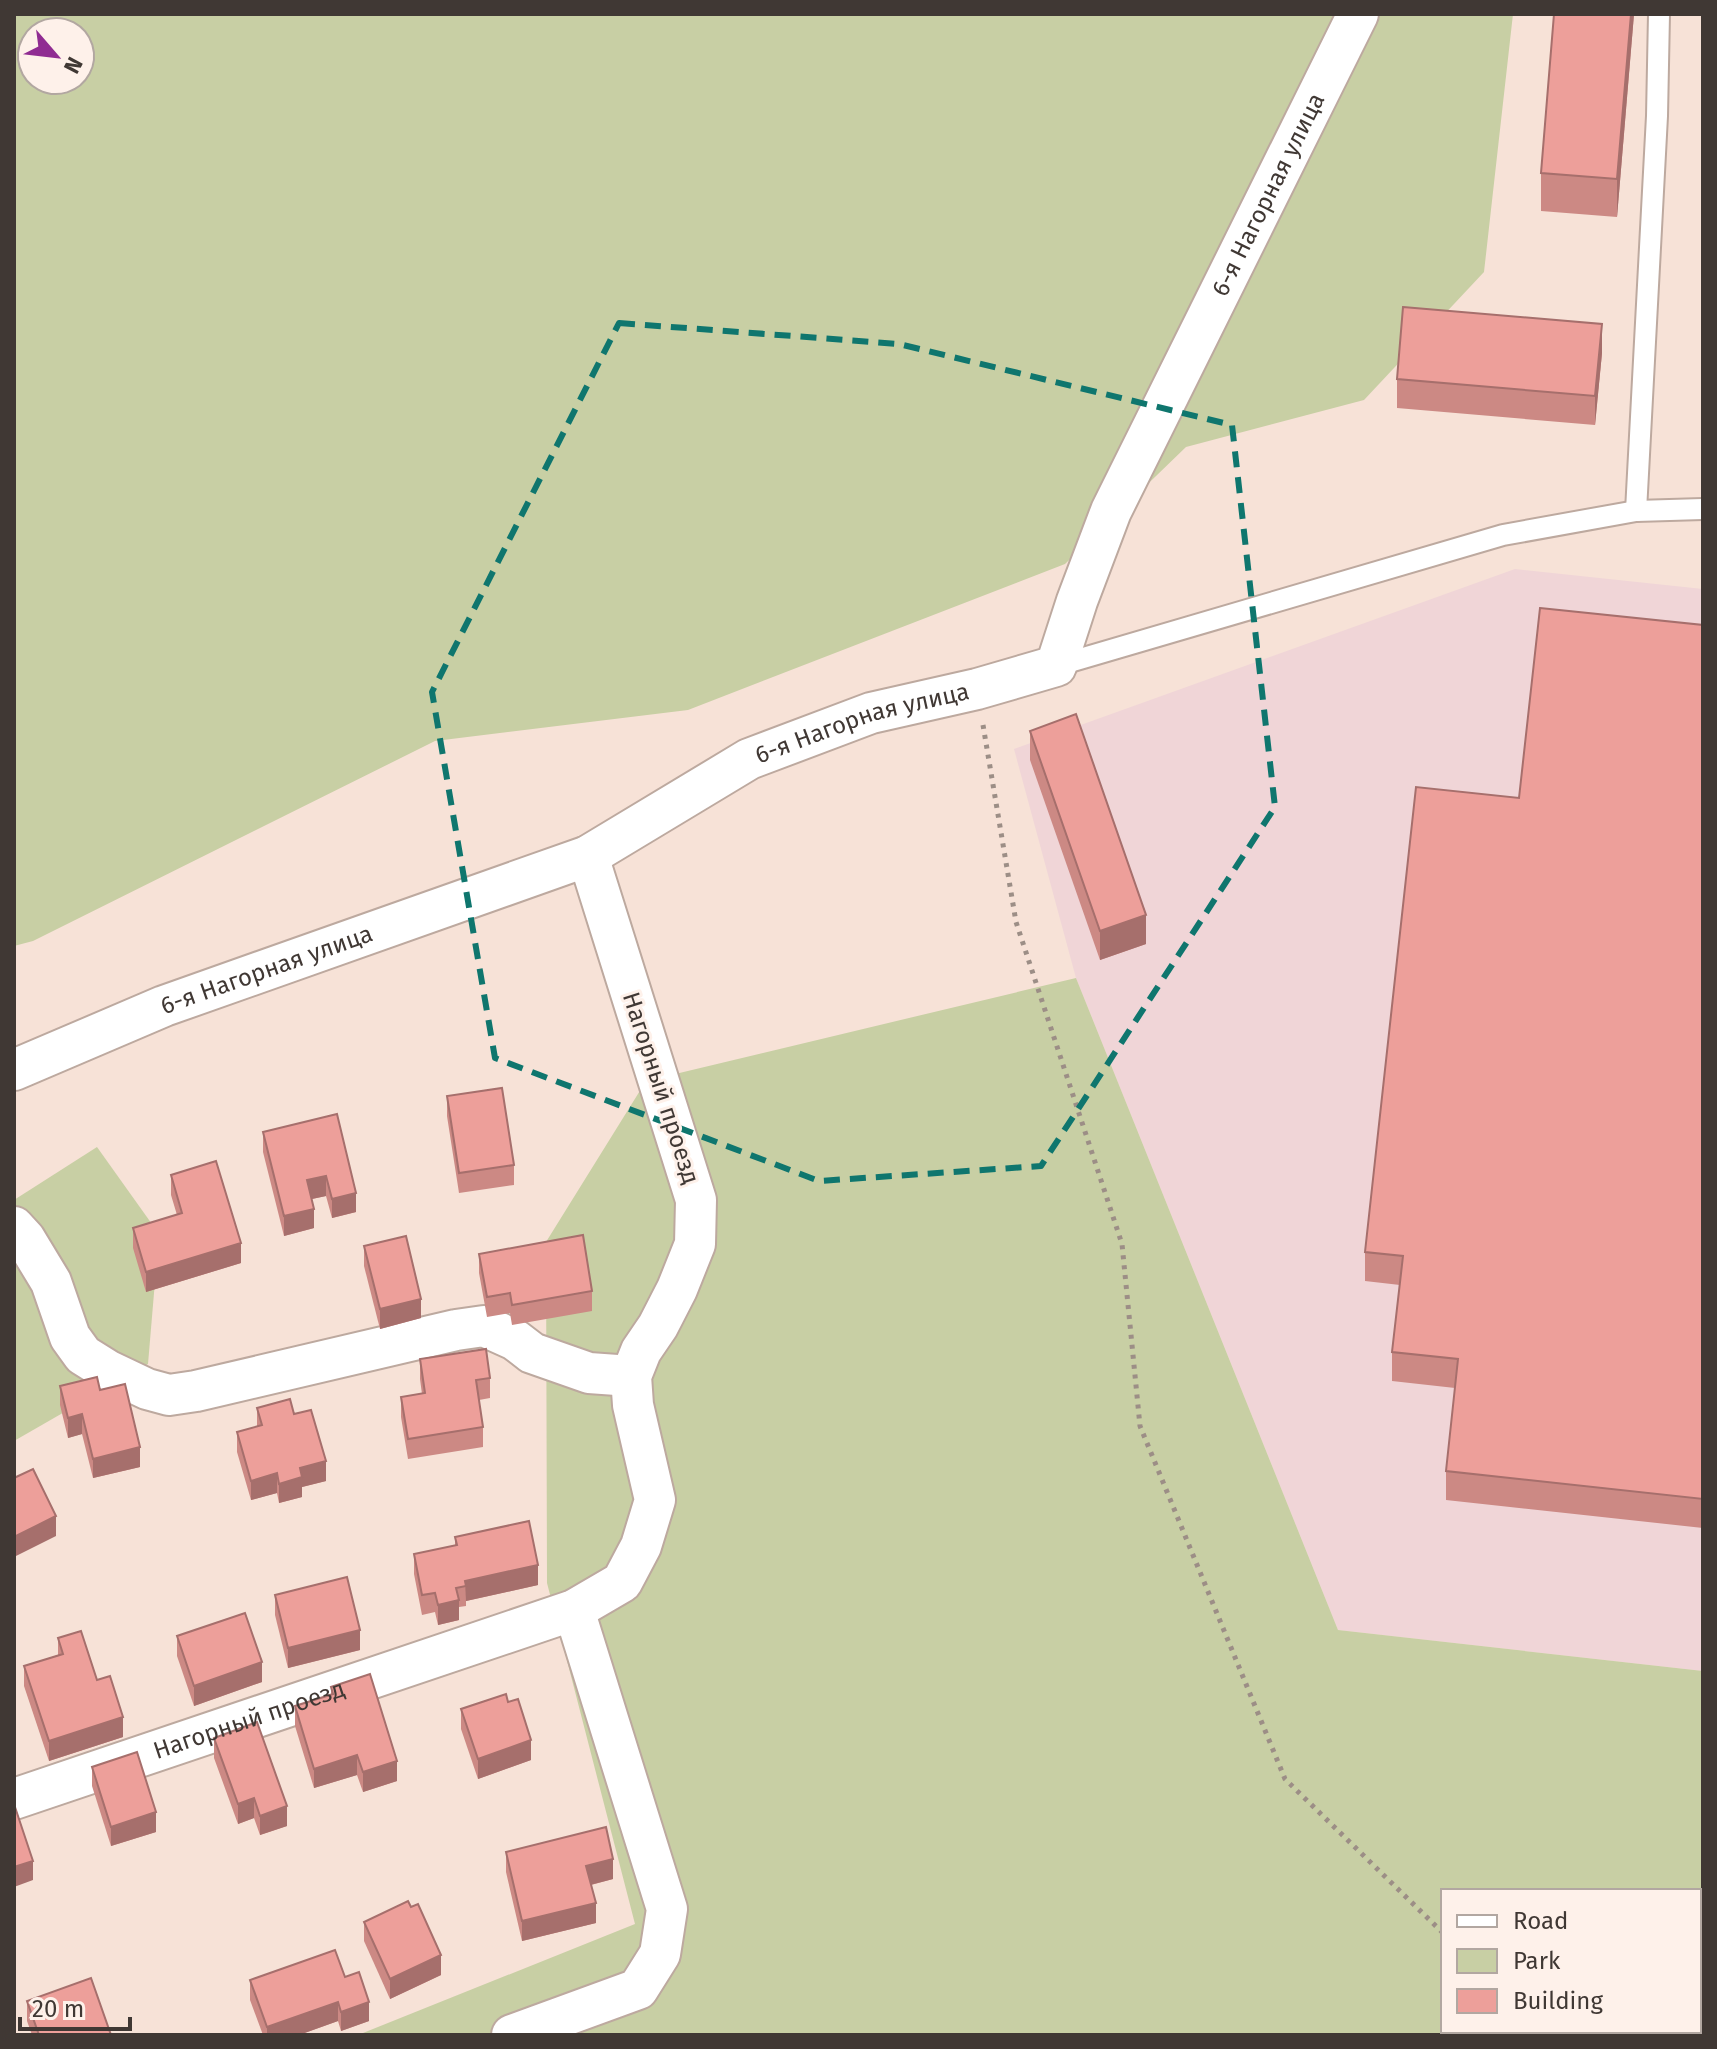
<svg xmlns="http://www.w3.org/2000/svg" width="1717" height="2049" font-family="'Fira Sans',sans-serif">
<rect width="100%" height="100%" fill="#f7e2d7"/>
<path fill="#f0d5d7" d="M1515,569L1703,589V1671L1338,1630L1076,978L1014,749Z"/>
<g fill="#c8cfa4" fill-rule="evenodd">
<path d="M14,14H1513L1484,272L1364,400L1186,447L1065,564L688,710L435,741L33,941L14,946ZM32,32H80V80H32Z"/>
<path d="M1076,978L1338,1630L1703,1671V2035H358L635,1924L547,1583L546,1242L646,1081ZM1443,1891H1699V2031H1443Z"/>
<path d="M97,1147L159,1234L148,1364L14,1441V1200Z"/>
</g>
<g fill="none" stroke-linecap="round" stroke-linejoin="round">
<g stroke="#bda99f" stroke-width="24">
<g id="service">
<path d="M1636,511L1657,116L1659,14"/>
<path d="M1056,666L1503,535L1636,511L1703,509"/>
</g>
</g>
<g stroke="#bda99f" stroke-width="44">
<g id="minor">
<path id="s1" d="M14,1070L164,1006L588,856L749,759L871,713L977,689L1056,666L1077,601L1111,511L1358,14"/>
<path d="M14,1227L25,1239L51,1282L70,1337L83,1355L107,1370L147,1389L169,1395L196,1391L456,1330L484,1326L515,1340L532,1353L589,1373L631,1376"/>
<path id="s2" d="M14,1799L574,1610L622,1582L641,1546L655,1500L633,1405L631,1376L641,1351L658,1326L677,1289L695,1244L696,1200L588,856"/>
<path d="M512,2035L638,1989L660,1954L667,1909L574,1610"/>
</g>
</g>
<g stroke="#9c8e86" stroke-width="5" stroke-dasharray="4 6" stroke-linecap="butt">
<path d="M983,725L1016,922L1122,1244L1140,1426L1285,1779L1443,1933"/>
<path d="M1544,2031L1548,2035"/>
</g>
<use href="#service" stroke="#fff" stroke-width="20"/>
<use href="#minor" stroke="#fff" stroke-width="40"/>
</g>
<g fill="#cc8984">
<path d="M1634,14L1617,217L1541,211V173Z"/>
<path d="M1602,353L1595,425L1397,408V379Z"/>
<path d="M1703,625V1528L1446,1500V1471L1455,1388L1392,1381V1352L1400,1285L1365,1281V1252Z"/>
<path d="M1030,731L1146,944L1100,960L1030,760Z"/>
<path d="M447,1096L514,1165V1185L459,1193L447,1116Z"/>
<path d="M337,1114L356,1212L332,1218L326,1196L312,1199L314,1228L284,1236L263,1152V1132Z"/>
<path d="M171,1175L241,1263L146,1292L133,1248V1228L177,1215L171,1195Z"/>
<path d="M364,1246L421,1318L380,1329L364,1266Z"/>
<path d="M479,1254L592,1291V1311L512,1325L510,1313L487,1317L479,1273Z"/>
<path d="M420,1359L490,1378V1398L479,1400L483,1427V1447L408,1459L401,1417V1397L422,1394L420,1379Z"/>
<path d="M60,1386L100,1390L140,1467L93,1478L82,1434L68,1438L60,1405Z"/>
<path d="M257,1408L294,1414L326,1481L302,1487V1497L279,1503L277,1493L251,1500L237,1452V1432L257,1427Z"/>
<path d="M455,1537L538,1585L466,1601V1606L459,1607V1620L438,1625L435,1612L422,1615L414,1574V1554L455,1546Z"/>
<path d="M275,1595L360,1650L288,1668L275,1615Z"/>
<path d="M177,1636L262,1682L194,1706L177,1656Z"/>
<path d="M58,1638L97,1680L123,1737L49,1761L24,1686V1666L58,1655Z"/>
<path d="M331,1687L397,1781L363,1792L357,1775L314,1788L295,1726V1706L331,1694Z"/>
<path d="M508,1702L531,1760L478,1779L461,1729V1709Z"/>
<path d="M214,1738L287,1826L260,1835L254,1818L238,1824L214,1758Z"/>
<path d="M92,1767L156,1832L111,1846L92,1786Z"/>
<path d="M506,1852L613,1879L591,1885L596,1923L522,1941L506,1872Z"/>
<path d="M364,1922L441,1975L390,1999L364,1941Z"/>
<path d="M345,1977L369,2021L341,2031L338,2021L299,2035H263L250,2000V1980Z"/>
<path d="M27,2001L111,2035H32L27,2021Z"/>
</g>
<g fill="#a66f6c">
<path d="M1631,14H1634L1617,217V179Z"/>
<path d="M1602,324V353L1595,425V396Z"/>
<path d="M1146,915V944L1100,960V931Z"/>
<path d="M326,1176V1196L307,1200V1180Z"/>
<path d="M356,1193V1212L332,1218V1199Z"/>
<path d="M314,1209V1228L284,1236V1216Z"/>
<path d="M241,1243V1263L146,1292V1272Z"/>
<path d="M421,1299V1318L380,1329V1309Z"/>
<path d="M82,1414V1434L68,1438V1418Z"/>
<path d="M140,1447V1467L93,1478V1459Z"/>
<path d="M326,1461V1481L302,1487V1497L279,1503V1484L300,1468Z"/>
<path d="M277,1473V1493L251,1500V1481Z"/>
<path d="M56,1516V1536L14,1557V1537Z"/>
<path d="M538,1565V1585L466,1601L465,1581Z"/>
<path d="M459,1600V1620L438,1625V1605Z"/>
<path d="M360,1630V1650L288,1668V1648Z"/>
<path d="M262,1662V1682L194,1706V1686Z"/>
<path d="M123,1717V1737L49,1761V1741Z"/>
<path d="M531,1740V1760L478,1779V1759Z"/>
<path d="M357,1755V1775L314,1788V1769Z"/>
<path d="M397,1761V1781L363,1792V1772Z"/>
<path d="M254,1798V1818L238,1824V1804Z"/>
<path d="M287,1806V1826L260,1835V1816Z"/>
<path d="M156,1812V1832L111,1846V1827Z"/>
<path d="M613,1859V1879L586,1886V1866Z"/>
<path d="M33,1861V1880L14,1887V1867Z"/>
<path d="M596,1903V1923L522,1941V1921Z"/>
<path d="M441,1955V1975L390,1999V1979Z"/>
<path d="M338,2002V2021L299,2035H267V2027Z"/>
<path d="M369,2002V2021L341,2031V2012Z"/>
</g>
<g fill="#ed9f9a" stroke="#a66f6c" stroke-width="2">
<path d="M1554,14H1631L1617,179L1541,173Z"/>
<path d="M1403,307L1602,324L1595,396L1397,379Z"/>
<path d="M1540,608L1703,625V1499L1446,1471L1458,1359L1392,1352L1403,1256L1365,1252L1416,787L1519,798Z"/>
<path d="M1076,714L1146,915L1100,931L1030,731Z"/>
<path d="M502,1088L514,1165L459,1173L447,1096Z"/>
<path d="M337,1114L356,1193L332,1199L326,1176L307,1180L314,1209L284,1216L263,1132Z"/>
<path d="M216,1161L241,1243L146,1272L133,1228L182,1213L171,1175Z"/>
<path d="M583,1235L592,1291L512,1305L510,1293L487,1297L479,1254Z"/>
<path d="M406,1236L421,1299L380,1309L364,1246Z"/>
<path d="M486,1349L490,1378L476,1380L483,1427L408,1439L401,1397L425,1393L420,1359Z"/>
<path d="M97,1377L100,1390L125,1384L140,1447L93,1459L82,1414L68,1418L60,1386Z"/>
<path d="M290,1399L294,1414L311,1410L326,1461L300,1468L302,1477L279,1484L277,1473L251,1481L237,1432L262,1425L257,1408Z"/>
<path d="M33,1469L56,1516L14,1537V1478Z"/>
<path d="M529,1521L538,1565L465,1581L466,1586L456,1588L459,1600L438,1605L435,1593L422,1595L414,1554L457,1545L455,1537Z"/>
<path d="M347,1577L360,1630L288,1648L275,1595Z"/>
<path d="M245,1613L262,1662L194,1686L177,1636Z"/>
<path d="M81,1631L97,1680L110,1676L123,1717L49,1741L24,1666L63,1654L58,1638Z"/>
<path d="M370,1674L397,1761L363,1772L357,1755L314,1769L295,1706L333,1694L331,1687Z"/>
<path d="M506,1694L508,1702L518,1699L531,1740L478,1759L461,1709Z"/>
<path d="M257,1722L287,1806L260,1816L254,1798L238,1804L214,1738Z"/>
<path d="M137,1752L156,1812L111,1827L92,1767Z"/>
<path d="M14,1804L33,1861L14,1867Z"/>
<path d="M606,1827L613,1859L586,1866L596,1903L522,1921L506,1852Z"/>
<path d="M408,1901L411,1907L418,1904L441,1955L390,1979L364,1922Z"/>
<path d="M335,1950L345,1977L359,1972L369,2002L341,2012L338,2002L267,2027L250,1980Z"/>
<path d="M91,1978L111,2035H39L27,2001Z"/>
</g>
<path fill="none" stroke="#0f766e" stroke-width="6" stroke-dasharray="16 10" stroke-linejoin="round" d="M619,323L899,344L1232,425L1275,807L1041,1166L819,1181L495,1058L432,692Z"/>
<g text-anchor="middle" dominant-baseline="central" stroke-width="6" stroke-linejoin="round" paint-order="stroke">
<g font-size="24" fill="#403834" stroke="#fef1ea">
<text stroke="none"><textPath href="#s1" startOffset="1640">6-я Нагорная улица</textPath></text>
<text stroke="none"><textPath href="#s1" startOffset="920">6-я Нагорная улица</textPath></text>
<text stroke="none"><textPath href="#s1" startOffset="272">6-я Нагорная улица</textPath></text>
<text transform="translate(661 1088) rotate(72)">Нагорный проезд</text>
<text stroke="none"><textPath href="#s2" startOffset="248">Нагорный проезд</textPath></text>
</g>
</g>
<rect width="1717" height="2049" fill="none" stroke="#403834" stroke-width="32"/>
<rect x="1441" y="1889" width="260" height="144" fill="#fef1ea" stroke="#b2a7a1" stroke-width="2"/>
<rect x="1457" y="1915" width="40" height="12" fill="#ffffff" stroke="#b2a7a1" stroke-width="2"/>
<text x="1513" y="1929" font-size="24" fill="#403834">Road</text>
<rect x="1457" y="1949" width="40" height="24" fill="#c8cfa4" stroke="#b2a7a1" stroke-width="2"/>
<text x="1513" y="1969" font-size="24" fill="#403834">Park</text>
<rect x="1457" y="1989" width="40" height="24" fill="#ed9f9a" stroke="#b2a7a1" stroke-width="2"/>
<text x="1513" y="2009" font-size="24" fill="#403834">Building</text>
<g transform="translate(56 56) rotate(118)"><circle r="38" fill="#fef1ea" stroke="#b2a7a1" stroke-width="2"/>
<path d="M0-6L14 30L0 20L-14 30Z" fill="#902c92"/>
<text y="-12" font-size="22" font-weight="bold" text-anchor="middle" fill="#403834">N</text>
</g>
<path d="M20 2017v12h110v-12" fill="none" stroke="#403834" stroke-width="4"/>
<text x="32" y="2017" font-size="24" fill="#403834" stroke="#fef1ea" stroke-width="6" paint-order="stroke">20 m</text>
</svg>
